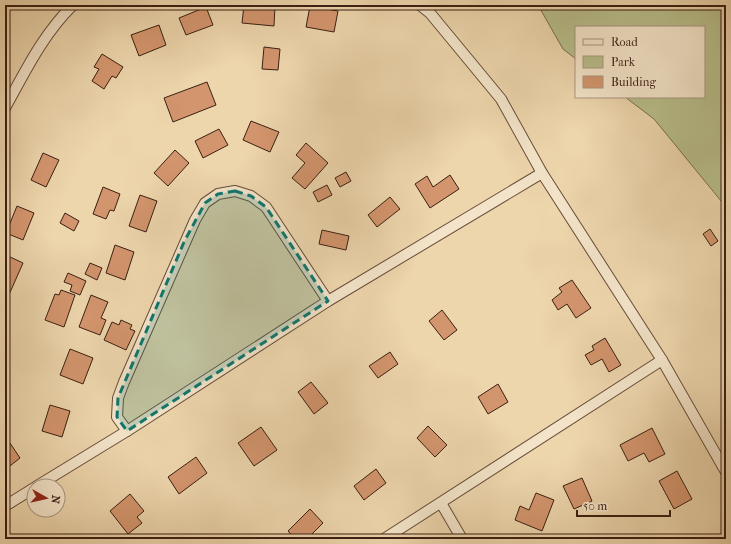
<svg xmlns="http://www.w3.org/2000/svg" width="731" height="544" font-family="'IM FELL French Canon',serif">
<rect width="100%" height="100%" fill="#edd5ac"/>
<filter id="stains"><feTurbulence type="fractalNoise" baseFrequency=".005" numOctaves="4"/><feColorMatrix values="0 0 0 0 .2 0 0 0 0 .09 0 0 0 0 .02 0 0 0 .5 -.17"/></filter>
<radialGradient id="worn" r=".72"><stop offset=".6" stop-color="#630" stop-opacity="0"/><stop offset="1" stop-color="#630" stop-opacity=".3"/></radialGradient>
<path fill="#b7bd8a" stroke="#786e4e" d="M538,5H726V207L654,119L625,97H704V27H576V59L563,49Z"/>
<g fill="#d3956d" stroke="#3a1f13">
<path d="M244,5L275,6L274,26L242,23Z"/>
<path d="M310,6L338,11L334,32L306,27Z"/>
<path d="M206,7L213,25L186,35L179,18Z"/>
<path d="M159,25L166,45L139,56L131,35Z"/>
<path d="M264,47L280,49L278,70L262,69Z"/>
<path d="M102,54L123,67L116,78L112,76L104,89L92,81L99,69L94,67Z"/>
<path d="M207,82L216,105L173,122L164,98Z"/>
<path d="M251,121L279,132L270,152L243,140Z"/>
<path d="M219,129L228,145L203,158L195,141Z"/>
<path d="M306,143L328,163L305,189L292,178L305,163L296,155Z"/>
<path d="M175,150L189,163L168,186L154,173Z"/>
<path d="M43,153L59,160L46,187L31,180Z"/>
<path d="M346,172L351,181L340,187L335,178Z"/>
<path d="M450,175L459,189L430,208L415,184L427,176L433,187Z"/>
<path d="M327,185L332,195L318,202L313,192Z"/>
<path d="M103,187L120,194L114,211L110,210L106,219L93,214Z"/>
<path d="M140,195L157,201L146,232L129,226Z"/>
<path d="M390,197L400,209L377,227L368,215Z"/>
<path d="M17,206L34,213L23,240L6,233Z"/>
<path d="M65,213L79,221L74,231L60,223Z"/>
<path d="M710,229L718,241L711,246L703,234Z"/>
<path d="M322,230L349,236L346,250L319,244Z"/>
<path d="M115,245L134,252L125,280L106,273Z"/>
<path d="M8,256L23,263L8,297L5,295V262Z"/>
<path d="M90,263L102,268L97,280L85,274Z"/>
<path d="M68,273L86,281L80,295L70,291L72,285L64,282Z"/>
<path d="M572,280L591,308L576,318L567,304L558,310L552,300L562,292L559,288Z"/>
<path d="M61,290L75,295L64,327L45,320L55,294L59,295Z"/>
<path d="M91,295L108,302L101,318L106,320L100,335L79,327Z"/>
<path d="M442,310L457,330L444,340L429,321Z"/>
<path d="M121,320L132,325L130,329L135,331L126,350L104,340L112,322L119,325Z"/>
<path d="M605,338L621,365L609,372L602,359L591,365L585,355L594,350L592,346Z"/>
<path d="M70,349L93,358L83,384L60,375Z"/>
<path d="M390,352L398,364L378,378L369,366Z"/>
<path d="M311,382L328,403L314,414L298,392Z"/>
<path d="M498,384L508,402L488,414L478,397Z"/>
<path d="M50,405L70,411L62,437L42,431Z"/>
<path d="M428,426L447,445L435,457L417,438Z"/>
<path d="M261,427L277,450L254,466L238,443Z"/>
<path d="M652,428L665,454L649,462L644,453L628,461L620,445Z"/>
<path d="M10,443L20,458L6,469L9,473L5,476V446Z"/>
<path d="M196,457L207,473L179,494L168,477Z"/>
<path d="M376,469L386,483L364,500L354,486Z"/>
<path d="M677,471L692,499L674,509L659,481Z"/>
<path d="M582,478L592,501L574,509L563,486Z"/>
<path d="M536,493L554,500L542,531L515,520L520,506L529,510Z"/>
<path d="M130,494L144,511L137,517L142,523L128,534L110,511Z"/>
<path d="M310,509L323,523L307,539H295L288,531Z"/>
</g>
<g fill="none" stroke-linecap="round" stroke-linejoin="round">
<g stroke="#674c39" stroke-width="12">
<g id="minor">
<path d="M420,5L430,13L501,99L542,173L662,360L726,472"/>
<path d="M5,108C25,72 43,34 73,5"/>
<path d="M127,431L117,417L118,398L124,382L195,220L205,203L218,194L235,191L251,196L266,207L328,301"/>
<path d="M37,486L127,431L328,301L542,173"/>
<path d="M441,503L462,539"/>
<path d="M5,506L34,488"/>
<path d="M384,539L662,360"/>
</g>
</g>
<use href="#minor" stroke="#f3e4c9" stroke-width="10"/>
</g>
<path fill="#0f766e" fill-opacity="0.2" stroke="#0f766e" stroke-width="3" stroke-dasharray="8 5" stroke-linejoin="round" d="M235,191L251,196L266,207L328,301L127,431L117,417L118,398L184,242L205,203L218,194Z"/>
<rect width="731" height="544" fill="none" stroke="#edd5ac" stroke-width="20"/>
<rect x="6" y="6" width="719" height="532" fill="none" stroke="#3a1f13" stroke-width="2"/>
<rect x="10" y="10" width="711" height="524" fill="none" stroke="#3a1f13"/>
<rect x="575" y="26" width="130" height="72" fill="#f3e4c9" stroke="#a99580"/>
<rect x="583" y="39" width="20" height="6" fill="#f3e4c9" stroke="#a99580"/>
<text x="611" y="46" font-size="12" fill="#3a1f13">Road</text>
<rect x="583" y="56" width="20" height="12" fill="#b7bd8a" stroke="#a99580"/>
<text x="611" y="66" font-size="12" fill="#3a1f13">Park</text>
<rect x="583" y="76" width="20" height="12" fill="#d3956d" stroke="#a99580"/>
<text x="611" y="86" font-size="12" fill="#3a1f13">Building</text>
<g transform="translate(46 498) rotate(98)"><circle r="19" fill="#f3e4c9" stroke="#a99580"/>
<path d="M0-3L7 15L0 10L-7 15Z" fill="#8f2418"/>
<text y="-6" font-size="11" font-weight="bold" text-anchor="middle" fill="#3a1f13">N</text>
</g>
<path d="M577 510v6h93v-6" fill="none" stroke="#3a1f13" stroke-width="2"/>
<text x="583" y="510" font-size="12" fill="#3a1f13" stroke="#f3e4c9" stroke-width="3" paint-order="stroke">50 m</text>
<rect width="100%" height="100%" filter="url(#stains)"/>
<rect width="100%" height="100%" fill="url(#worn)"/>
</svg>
